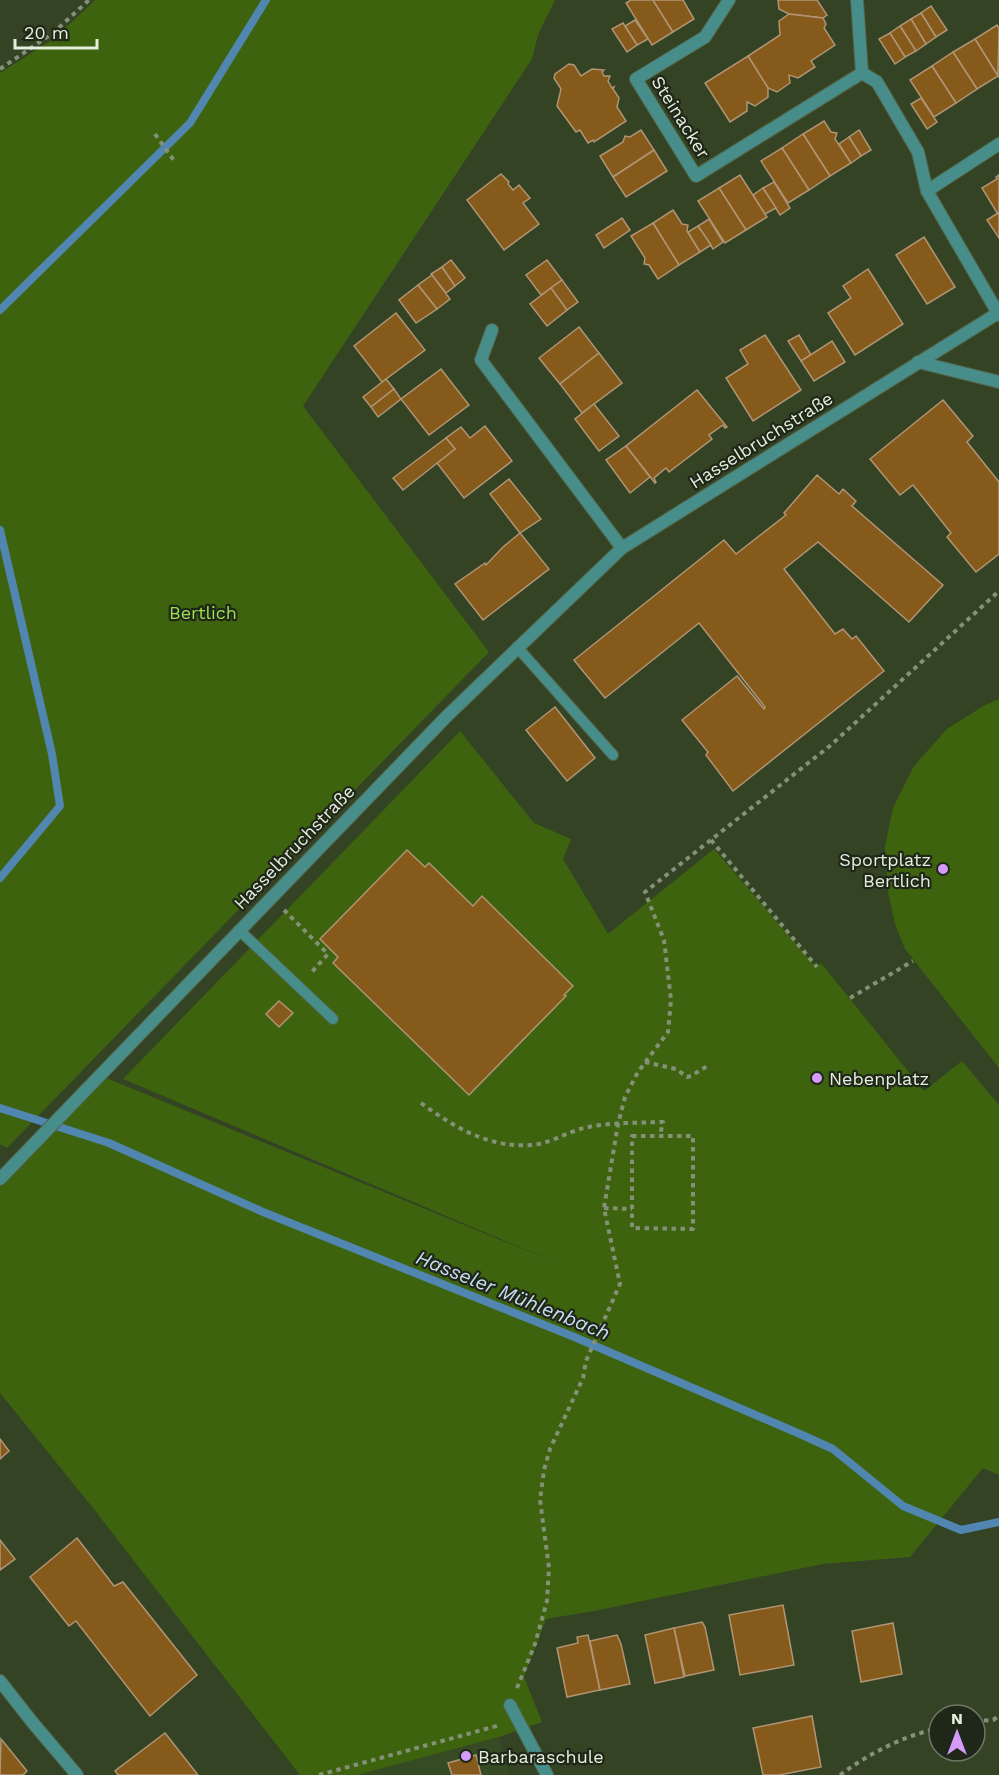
<svg xmlns="http://www.w3.org/2000/svg" width="999" height="1775" font-family="'Work Sans',sans-serif">
<rect width="100%" height="100%" fill="#334324"/>
<path fill="#364a24" d="M499,1737L510,1775H357Z"/>
<g fill="#3e630e">
<path d="M95,0H555L538,35L532,59L303,406L489,652L7,1148L0,1144V73L55,38Z"/>
<path d="M999,699V1068L905,949L895,924L888,892L885,846L893,808L914,766L947,729L985,705Z"/>
<path d="M460,731L534,823L571,839L563,859L608,934L714,849L816,967L821,963L924,1091L962,1061L999,1105V1475L983,1468L910,1557L823,1564L594,1611L546,1619L524,1677L542,1722L499,1737L357,1775H300L93,1508L0,1393V1182L99,1075L562,1265L123,1079Z"/>
</g>
<g fill="none" stroke-linecap="round" stroke-linejoin="round">
<g stroke="#5086b0" stroke-width="8">
<path d="M0,310L190,123L266,0"/>
<path d="M0,530L52,754L60,806L0,878"/>
<path d="M0,1108L109,1143L263,1212L572,1336L800,1434L833,1449L903,1506L961,1530L999,1522"/>
</g>
</g>
<g fill="#855a1b" stroke="#b09575" stroke-width="1.5">
<path d="M631,0H653L673,32L652,45L626,3Z"/>
<path d="M653,0H683L694,19L673,32Z"/>
<path d="M778,0H817L827,15L823,18L789,14L779,9Z"/>
<path d="M931,6L947,30L936,37L921,13Z"/>
<path d="M921,13L936,37L926,44L911,19Z"/>
<path d="M789,14L823,18L826,24L824,28L835,45L811,61L815,67L798,78L789,75L790,83L777,92L768,88L748,56L780,35L779,21Z"/>
<path d="M911,19L926,44L916,51L900,26Z"/>
<path d="M635,20L648,39L637,45L625,26Z"/>
<path d="M623,23L637,45L627,52L612,29Z"/>
<path d="M997,25L999,28L998,76L975,39Z"/>
<path d="M900,26L916,51L905,57L890,33Z"/>
<path d="M890,33L905,57L895,64L879,39Z"/>
<path d="M975,39L998,76L977,89L953,52Z"/>
<path d="M953,52L977,89L956,103L932,66Z"/>
<path d="M748,56L768,88V97L755,106L747,102V111L730,122L705,83Z"/>
<path d="M569,64L574,65L581,76L592,69L604,70L602,72L604,76H610L608,81L612,88L614,87L613,89L619,98L617,107L626,121L594,142L593,140L588,143L580,130L576,132L557,106L561,89L554,78L555,74Z"/>
<path d="M932,66L956,103L934,117L910,80Z"/>
<path d="M921,98L937,122L927,129L911,104Z"/>
<path d="M824,121L831,132L837,133L835,139L851,163L830,176L803,134Z"/>
<path d="M641,130L654,150L613,177L600,156L623,142L625,136L630,137Z"/>
<path d="M859,130L871,150L861,156L849,137Z"/>
<path d="M803,134L830,176L809,190L782,148Z"/>
<path d="M849,137L861,156L851,163L839,144Z"/>
<path d="M782,148L809,190L788,203L761,161Z"/>
<path d="M654,150L667,171L626,197L613,177Z"/>
<path d="M501,174L509,182L508,184L513,190L519,185L530,198L523,203L539,224L504,250L467,200Z"/>
<path d="M740,175L767,217L746,230L719,188Z"/>
<path d="M999,175V216L982,188L997,179L996,177Z"/>
<path d="M774,182L790,208L780,215L763,188Z"/>
<path d="M719,188L746,230L725,243L698,201Z"/>
<path d="M763,188L776,208L765,214L753,195Z"/>
<path d="M673,210L682,224L688,225L687,231L700,252L679,265L653,223Z"/>
<path d="M998,213L999,216V238L987,220Z"/>
<path d="M622,218L630,230L604,248L596,235Z"/>
<path d="M709,219L723,242L713,249L698,226Z"/>
<path d="M653,223L679,265L658,279L649,265L644,264L645,258L631,236Z"/>
<path d="M698,226L711,245L700,252L688,232Z"/>
<path d="M924,237L955,287L927,304L896,255Z"/>
<path d="M451,260L465,278L455,286L442,267Z"/>
<path d="M547,260L562,280L541,295L526,275Z"/>
<path d="M442,267L455,286L446,293L431,274Z"/>
<path d="M868,269L903,324L855,355L828,313L851,298L843,286Z"/>
<path d="M432,275L450,299L437,309L418,285Z"/>
<path d="M562,280L578,302L567,310L551,288Z"/>
<path d="M418,285L437,309L416,323L399,300Z"/>
<path d="M551,288L567,310L547,326L530,304Z"/>
<path d="M396,313L425,350L382,382L354,346Z"/>
<path d="M579,327L599,353L560,384L539,358Z"/>
<path d="M765,335L801,390L753,421L726,378L748,364L740,350Z"/>
<path d="M799,335L811,355L801,361L788,341Z"/>
<path d="M832,341L845,362L814,381L801,361Z"/>
<path d="M599,353L622,383L582,413L560,384Z"/>
<path d="M441,369L469,405L429,435L401,399Z"/>
<path d="M386,379L394,389L371,407L363,397Z"/>
<path d="M394,389L401,399L378,417L371,407Z"/>
<path d="M697,390L727,427L725,428L723,425L709,435L712,439L669,472L666,468L654,478L656,482L655,483L626,446Z"/>
<path d="M943,400L973,436L967,442L999,482V554L976,572L947,537L951,533L913,485L900,495L870,459Z"/>
<path d="M594,404L619,436L599,451L575,419Z"/>
<path d="M485,426L512,461L464,498L437,463L455,449L446,438L461,427L470,438Z"/>
<path d="M446,438L455,449L403,490L393,478Z"/>
<path d="M626,446L650,477L630,493L606,460Z"/>
<path d="M817,475L839,494L843,489L856,501L852,506L943,585L909,622L818,542L784,569L835,634L843,629L852,639L856,636L884,671L733,791L706,755L708,752L682,720L737,676L764,709L765,707L699,623L605,698L574,660L724,540L736,554L786,515L784,513Z"/>
<path d="M509,479L541,519L520,533L490,494Z"/>
<path d="M520,533L549,569L483,620L455,584L485,563L486,565L503,547Z"/>
<path d="M555,707L595,758L567,781L526,730Z"/>
<path d="M407,850L425,867L429,863L473,906L482,896L573,986L564,995L566,996L469,1095L333,963L338,957L320,939Z"/>
<path d="M279,1001L293,1013L279,1027L266,1014Z"/>
<path d="M0,1439L9,1451L0,1459Z"/>
<path d="M77,1538L114,1586L123,1582L197,1675L150,1716L76,1621L69,1626L30,1577Z"/>
<path d="M0,1540L15,1559L0,1570Z"/>
<path d="M783,1605L794,1665L740,1675L729,1615Z"/>
<path d="M702,1622L705,1627L714,1670L685,1676L674,1628Z"/>
<path d="M893,1623L902,1674L861,1682L852,1631Z"/>
<path d="M674,1628L684,1677L655,1683L645,1635Z"/>
<path d="M588,1635L600,1690L567,1697L557,1648L578,1643L577,1637Z"/>
<path d="M617,1635L621,1644L630,1684L600,1690L590,1641Z"/>
<path d="M812,1716L821,1767L779,1775H763L753,1728Z"/>
<path d="M165,1733L198,1775H118L115,1771Z"/>
<path d="M1,1739L27,1771L23,1775H0Z"/>
<path d="M476,1755L481,1775H452L448,1763Z"/>
</g>
<g fill="none" stroke-linecap="round" stroke-linejoin="round">
<g stroke="#536245" stroke-width="12">
<g id="lane">
<path d="M517,647L613,755"/>
<path d="M239,930L333,1019"/>
</g>
</g>
<g stroke="#536245" stroke-width="14">
<g id="street">
<path d="M729,0L705,37L636,79L696,176L862,73"/>
<path d="M857,0L862,73L877,82L918,152L927,191L999,315"/>
<path d="M927,191L999,144"/>
<path d="M492,330L481,360L622,548"/>
<path d="M918,362L999,382"/>
<path d="M0,1179L447,716L622,548L998,313"/>
<path d="M0,1681L33,1723L77,1775"/>
<path d="M510,1705L547,1775"/>
</g>
</g>
<g stroke="#849178" stroke-width="4" stroke-dasharray="4.5 4.5" stroke-linecap="butt">
<path d="M0,69L53,33L89,0"/>
<path d="M155,134L175,162"/>
<path d="M711,840L817,967"/>
<path d="M284,910L328,954L310,974"/>
<path d="M850,998L913,961"/>
<path d="M645,1062L676,1069L687,1077L691,1076L709,1065"/>
<path d="M421,1103C454,1127 488,1148 531,1145C549,1144 567,1132 584,1128C609,1122 637,1123 663,1122L660,1135"/>
<path d="M632,1136H693V1229L632,1228Z"/>
<path d="M604,1208L632,1209"/>
<path d="M517,1688L535,1644L547,1601L549,1568L540,1500L544,1470L550,1449L583,1378L586,1361L620,1284L604,1208L618,1124L625,1097L638,1072L668,1032L671,1000L664,940L645,892L831,745L999,591"/>
<path d="M975,1721L993,1720L999,1716"/>
<path d="M319,1775L500,1725"/>
<path d="M840,1775C870,1753 903,1736 939,1728"/>
</g>
<use href="#lane" stroke="#478d8a" stroke-width="10"/>
<use href="#street" stroke="#478d8a" stroke-width="12"/>
</g>
<g fill="#d59bfa" stroke="#1f2719" stroke-width="2">
<circle cx="943" cy="869" r="6"/>
<circle cx="817" cy="1078" r="6"/>
<circle cx="466" cy="1756" r="6"/>
</g>
<g text-anchor="middle" dominant-baseline="central" stroke-width="4.5" stroke-linejoin="round" paint-order="stroke">
<g font-size="18" fill="#e4eedc" stroke="#1f2719">
<text transform="translate(681 117) rotate(58)">Steinacker</text>
<text transform="translate(761 440) rotate(-32)">Hasselbruchstraße</text>
<text transform="translate(294 847) rotate(-46)">Hasselbruchstraße</text>
</g>
<g font-size="18" fill="#9ce251" stroke="#1f2719">
<text x="203" y="612">Bertlich</text>
</g>
<g font-size="18" fill="#e4eedc" stroke="#1f2719" text-anchor="start">
<text x="931" y="859" text-anchor="end">Sportplatz<tspan x="931" dy="21">Bertlich</tspan></text>
<text x="829" y="1078">Nebenplatz</text>
<text x="478" y="1756">Barbaraschule</text>
</g>
<g font-size="20" font-style="italic" fill="#c9ddf3" stroke="#1f2719">
<text transform="translate(513 1295) rotate(22)">Hasseler Mühlenbach</text>
</g>
</g>
<g transform="translate(957 1733)"><circle r="28" fill="#1f2719" stroke="#6e7767" stroke-width="1.5"/>
<path d="M0-4.5L10 22L0 15L-10 22Z" fill="#d59bfa"/>
<text y="-9" font-size="16" font-weight="bold" text-anchor="middle" fill="#e4eedc">N</text>
</g>
<path d="M15 39v9h82v-9" fill="none" stroke="#e4eedc" stroke-width="3"/>
<text x="24" y="39" font-size="18" fill="#e4eedc" stroke="#1f2719" stroke-width="4.5" paint-order="stroke">20 m</text>
</svg>
